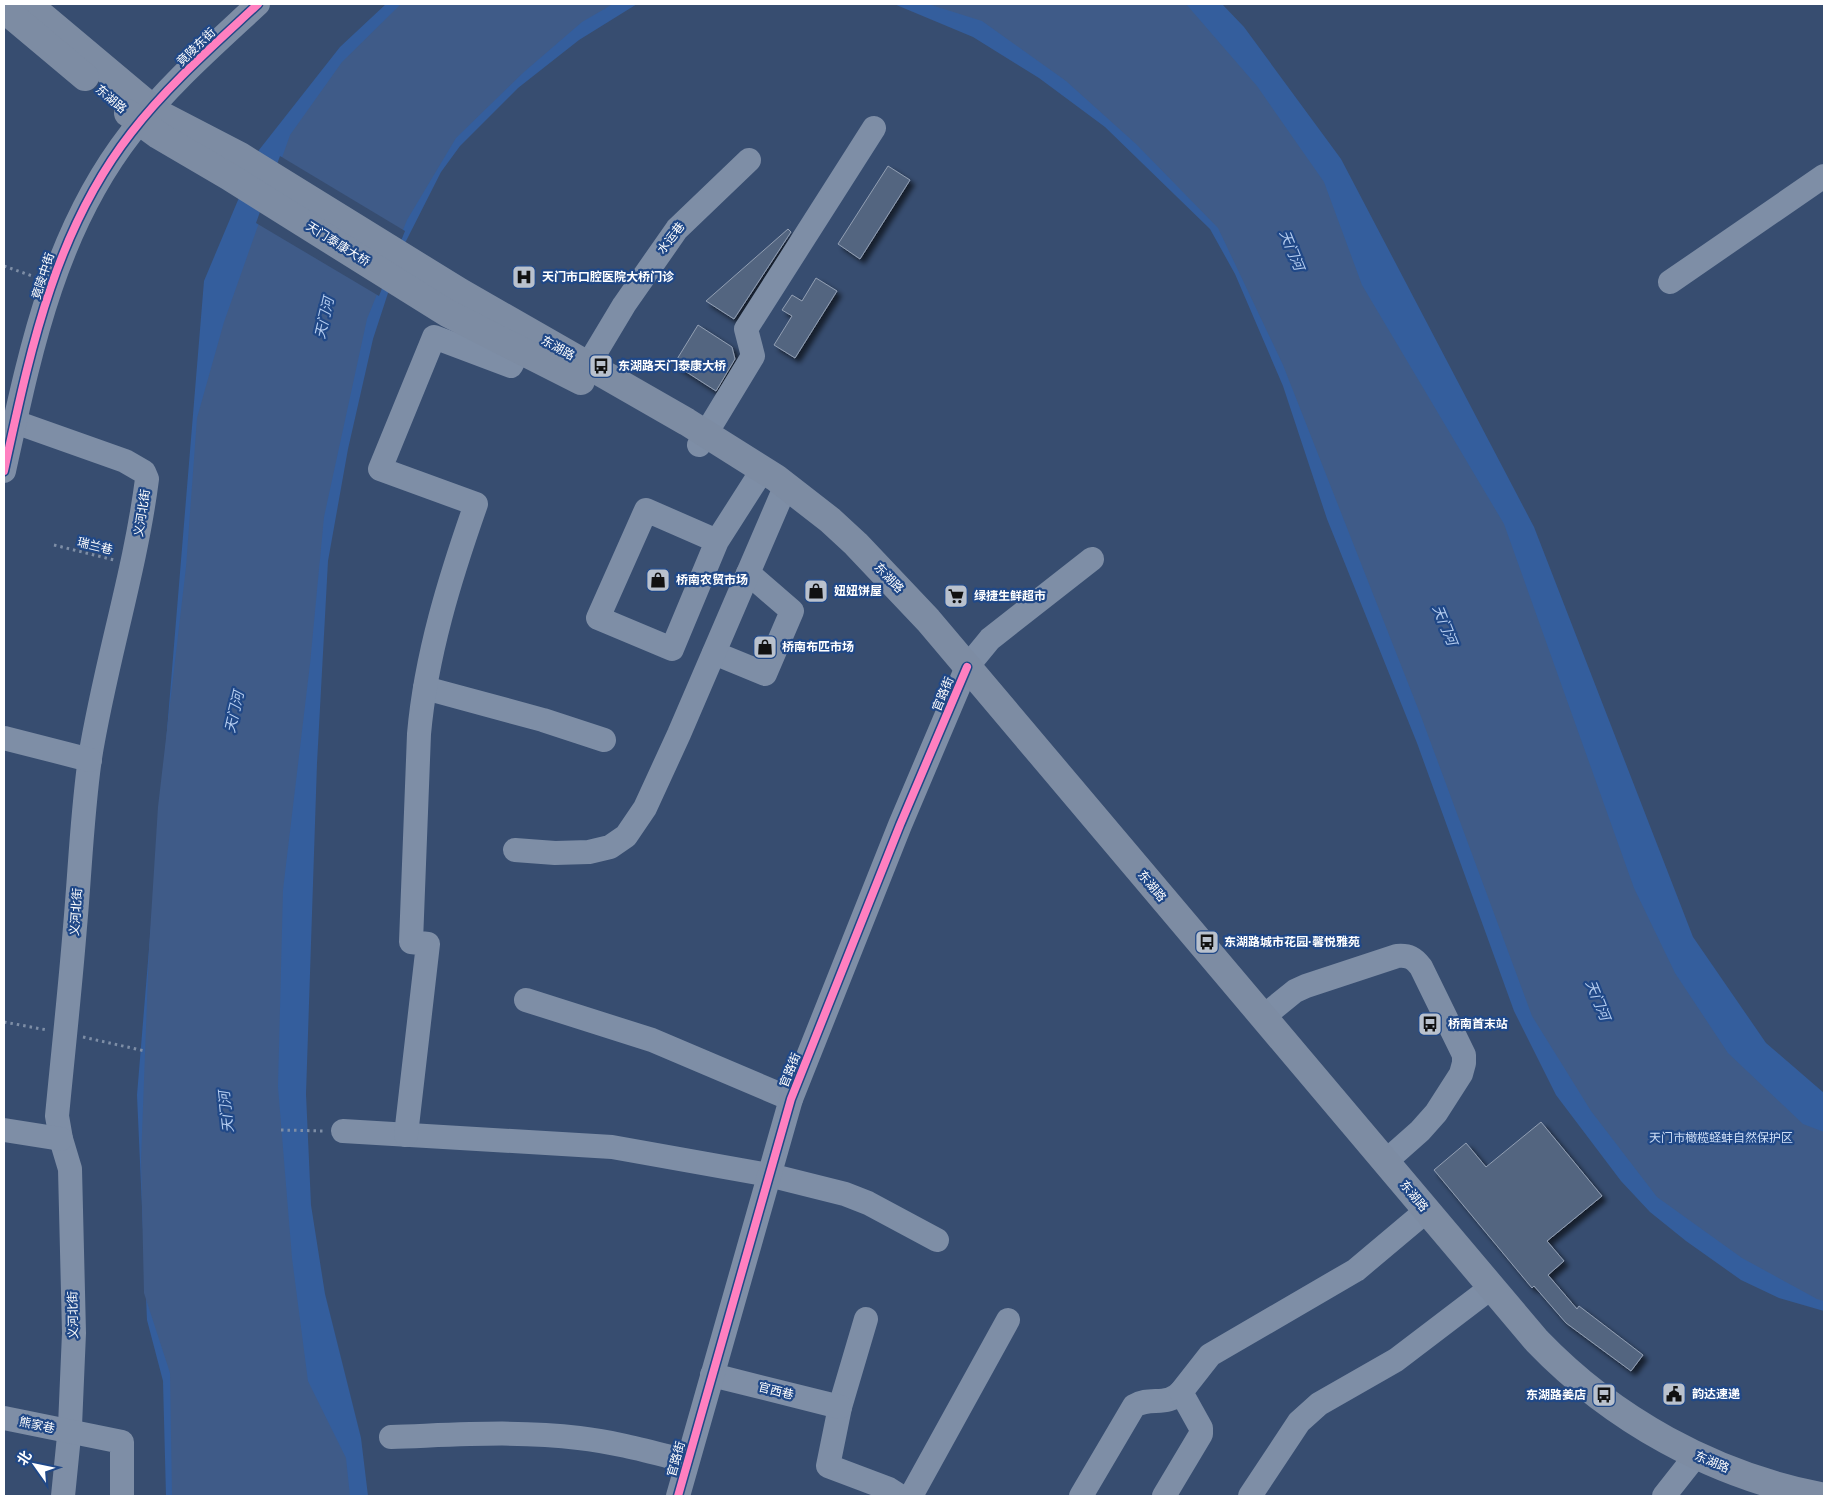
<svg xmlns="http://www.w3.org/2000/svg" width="1828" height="1500" font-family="Arial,'Noto Sans SC',sans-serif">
<defs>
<filter id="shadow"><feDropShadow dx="4.5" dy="4.5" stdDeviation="2.5" flood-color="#0009"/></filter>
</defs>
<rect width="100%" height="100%" fill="#374d70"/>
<g fill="#345e9d">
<path d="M386,4H637L579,40L518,88L460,146L441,172L403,247L373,339L348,449L328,561L317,763L306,1094L311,1205L325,1294L361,1438L368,1496H166L163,1381L147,1320L137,1095L204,281L259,150L340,47Z"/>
<path d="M894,4H1222L1244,27L1341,159L1534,527L1693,937L1766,1043L1824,1093V1311L1779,1298L1741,1280L1686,1241L1650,1212L1621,1181L1556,1095L1514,1011L1417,743L1327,519L1283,386L1235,274L1210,229L1105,127L1039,78L973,37Z"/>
</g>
<g fill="#3f5b88">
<path d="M401,4H613L582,22L524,72L456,138L407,220L367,319L324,517L310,664L283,890L278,1087L292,1258L308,1381L346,1458L350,1496H172L170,1373L144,1293L141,1159L149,949L158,807L186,567L197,418L224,322L290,135L342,62Z"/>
<path d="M928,4H1186L1257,86L1324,182L1362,285L1504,524L1634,888L1675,973L1728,1053L1803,1124L1824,1132V1301L1817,1299L1742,1258L1657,1197L1591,1111L1532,1016L1419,711L1283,365L1218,228L1136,144L1066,81L982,21Z"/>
</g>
<path fill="#374d70" d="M280,156L405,231L379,296L256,223Z"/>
<g fill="#536580" stroke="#929fb3" filter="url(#shadow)">
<path d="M888,166L910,180L860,259L838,244Z"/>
<path d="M788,229L791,232L734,319L706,301Z"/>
<path d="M816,278L837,291L795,358L774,345L792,316L782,310L792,295L802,301Z"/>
<path d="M698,325L732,347L735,359L716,391L674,364Z"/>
<path d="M1541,1122L1602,1196L1547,1241L1564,1261L1548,1275L1577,1309L1579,1306L1643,1355L1631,1371L1566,1323L1534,1286L1532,1288L1434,1170L1466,1143L1486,1167Z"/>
</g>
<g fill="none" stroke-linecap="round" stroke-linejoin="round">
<g stroke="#7e8ea6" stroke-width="3" stroke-dasharray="2.5 4" stroke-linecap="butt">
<path d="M4,266L35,277"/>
<path d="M54,545L114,560"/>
<path d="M4,1022L47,1030"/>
<path d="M83,1037L145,1051"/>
<path d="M281,1130L325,1131"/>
</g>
<g stroke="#7e8ea6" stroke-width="24">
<path d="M1670,282L1824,176"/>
<path d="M579,380L624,305L677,229L749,160"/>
<path d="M15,422L125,461L144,472L147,479C135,573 105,664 90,758C82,814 80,871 75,927C70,990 63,1053 57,1116L61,1139L70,1169L74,1333L70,1426L63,1496"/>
<path d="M699,445L753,356L746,329L874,128"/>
<path d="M4,471C30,352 54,232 131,133C168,85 214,45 258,4"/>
<path d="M717,541L646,510L598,618L672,649L717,541L756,480"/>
<path d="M714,653L765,674L792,611L748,573"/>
<path d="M425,688L543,720L604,740"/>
<path d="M4,738L90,760"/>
<path d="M515,850L555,853L589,852L610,847L626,836L645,808L679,734L786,485"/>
<path d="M526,1000L652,1040L791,1099"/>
<path d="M1263,1017L1295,991L1306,986L1397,956C1409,955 1414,958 1421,967L1464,1055V1063L1461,1074L1436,1113L1420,1131L1385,1162"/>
<path d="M4,1130L61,1139"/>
<path d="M343,1131L612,1147L769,1175L845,1194L868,1203L937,1240"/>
<path d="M406,1135L428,944L411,942L419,734C426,655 450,578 476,504L380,469L434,337L511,366L519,350"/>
<path d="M866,1319L840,1407L828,1466L889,1489L900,1496"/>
<path d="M712,1375L840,1407"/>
<path d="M4,1418L122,1442V1496"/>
<path d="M391,1437C453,1435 517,1430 579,1438C615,1442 651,1452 687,1461"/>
<path d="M678,1496L791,1099L900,825L967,667L990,639L1092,559"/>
<path d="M911,1496L1008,1320"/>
<path d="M1081,1496L1134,1406C1150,1396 1167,1407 1181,1392"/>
<path d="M1164,1496L1201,1434V1428L1181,1392L1210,1355L1356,1270L1419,1217"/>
<path d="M1250,1496L1299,1422L1319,1404L1396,1360L1484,1293"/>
<path d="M1664,1496L1690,1463"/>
</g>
<g stroke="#7d8ca3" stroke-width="28">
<path d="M28,4L159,114L240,156L460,292L687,422L776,478L830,520L856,544L928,620L1537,1341C1613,1420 1713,1475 1820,1496"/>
<path d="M4,9L85,77"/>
<path d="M128,113L158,135L228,176L447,313L581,381"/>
</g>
<g stroke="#204887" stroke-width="11">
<g id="cycleway">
<path d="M4,471C30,352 54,232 131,133C168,85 214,45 258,4"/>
<path d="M678,1496L791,1099L900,825L967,667"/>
</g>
</g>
<use href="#cycleway" stroke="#ff80c0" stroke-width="8"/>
</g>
<defs>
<g id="hospital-square" transform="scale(1.25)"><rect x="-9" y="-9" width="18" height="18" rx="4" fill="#b9c1cd" stroke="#204887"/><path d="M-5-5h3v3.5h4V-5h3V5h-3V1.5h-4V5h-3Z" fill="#111"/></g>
<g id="bus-square" transform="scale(1.25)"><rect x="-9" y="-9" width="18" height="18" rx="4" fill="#b9c1cd" stroke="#204887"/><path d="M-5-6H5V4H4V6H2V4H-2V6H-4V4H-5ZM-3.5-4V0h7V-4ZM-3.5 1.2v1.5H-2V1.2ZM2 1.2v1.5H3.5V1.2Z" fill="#111"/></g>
<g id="shop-square" transform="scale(1.25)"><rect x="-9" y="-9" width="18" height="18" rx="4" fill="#b9c1cd" stroke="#204887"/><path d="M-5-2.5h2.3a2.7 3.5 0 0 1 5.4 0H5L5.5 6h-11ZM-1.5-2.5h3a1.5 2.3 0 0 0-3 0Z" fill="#111"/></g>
<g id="supermarket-square" transform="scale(1.25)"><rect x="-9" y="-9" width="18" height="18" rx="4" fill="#b9c1cd" stroke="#204887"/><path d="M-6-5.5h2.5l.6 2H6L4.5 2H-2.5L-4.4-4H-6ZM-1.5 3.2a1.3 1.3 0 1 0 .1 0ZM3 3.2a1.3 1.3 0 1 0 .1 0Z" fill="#111"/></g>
<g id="civic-square" transform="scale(1.25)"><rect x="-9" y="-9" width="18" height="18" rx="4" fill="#b9c1cd" stroke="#204887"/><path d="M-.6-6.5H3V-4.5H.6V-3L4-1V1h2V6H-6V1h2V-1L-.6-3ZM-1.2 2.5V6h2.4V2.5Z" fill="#111"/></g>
</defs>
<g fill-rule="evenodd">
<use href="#hospital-square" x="524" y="277"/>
<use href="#bus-square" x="601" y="366"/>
<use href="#shop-square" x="658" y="580"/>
<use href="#shop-square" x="816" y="591"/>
<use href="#supermarket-square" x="956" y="596"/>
<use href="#shop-square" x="765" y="647"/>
<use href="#bus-square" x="1207" y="942"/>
<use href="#bus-square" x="1430" y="1024"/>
<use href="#civic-square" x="1674" y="1394"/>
<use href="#bus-square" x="1604" y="1395"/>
</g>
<g text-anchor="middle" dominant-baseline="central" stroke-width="4.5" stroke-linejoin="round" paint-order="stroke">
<g font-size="12" fill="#fff" stroke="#204887">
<text transform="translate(196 47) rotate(-44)">竟陵东街</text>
<text transform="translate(111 99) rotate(40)">东湖路</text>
<text transform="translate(671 238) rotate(-52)">水运巷</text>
<text transform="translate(338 244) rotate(32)">天门泰康大桥</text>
<text transform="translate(43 276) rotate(-72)">竟陵中街</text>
<text transform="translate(558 348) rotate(29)">东湖路</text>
<text transform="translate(142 513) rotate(-81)">义河北街</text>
<text transform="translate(95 546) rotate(14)">瑞兰巷</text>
<text transform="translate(889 578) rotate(46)">东湖路</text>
<text transform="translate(943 694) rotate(-67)">官路街</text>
<text transform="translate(1152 886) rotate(50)">东湖路</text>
<text transform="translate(76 912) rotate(-86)">义河北街</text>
<text transform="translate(790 1070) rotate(-68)">官路街</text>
<text transform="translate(1414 1196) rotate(50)">东湖路</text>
<text transform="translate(73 1315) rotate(-91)">义河北街</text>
<text transform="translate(776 1391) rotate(14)">官西巷</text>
<text transform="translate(37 1425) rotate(12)">熊家巷</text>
<text transform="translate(676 1459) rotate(-74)">官路街</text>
<text transform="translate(1712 1462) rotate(23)">东湖路</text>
</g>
<g font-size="12" font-weight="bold" fill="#fff" stroke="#204887" text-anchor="start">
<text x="542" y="277">天门市口腔医院大桥门诊</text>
<text x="618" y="366">东湖路天门泰康大桥</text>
<text x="676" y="580">桥南农贸市场</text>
<text x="834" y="591">妞妞饼屋</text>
<text x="974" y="596">绿捷生鲜超市</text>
<text x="782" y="647">桥南布匹市场</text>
<text x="1224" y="942">东湖路城市花园·馨悦雅苑</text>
<text x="1448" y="1024">桥南首末站</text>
<text x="1692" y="1394">韵达速递</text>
<text x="1586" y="1395" text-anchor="end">东湖路姜店</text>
</g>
<g font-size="12" fill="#cfdff7" stroke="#204887">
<text x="1721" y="1138">天门市橄榄蛏蚌自然保护区</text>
</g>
<g font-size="14" font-style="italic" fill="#b6cef1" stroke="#204887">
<text transform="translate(1292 250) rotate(68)">天门河</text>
<text transform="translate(324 318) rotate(-77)">天门河</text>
<text transform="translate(1445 625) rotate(68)">天门河</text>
<text transform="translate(234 712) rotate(-77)">天门河</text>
<text transform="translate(1598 1000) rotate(68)">天门河</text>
<text transform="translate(226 1112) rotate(-96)">天门河</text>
</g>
</g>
<rect width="1828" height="1500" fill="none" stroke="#ffffff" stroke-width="10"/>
<g transform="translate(35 1465) rotate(303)" stroke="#204887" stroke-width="4" paint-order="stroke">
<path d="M0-4L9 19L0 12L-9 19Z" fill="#ffffff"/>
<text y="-8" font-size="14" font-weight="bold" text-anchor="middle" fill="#ffffff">北</text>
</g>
</svg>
